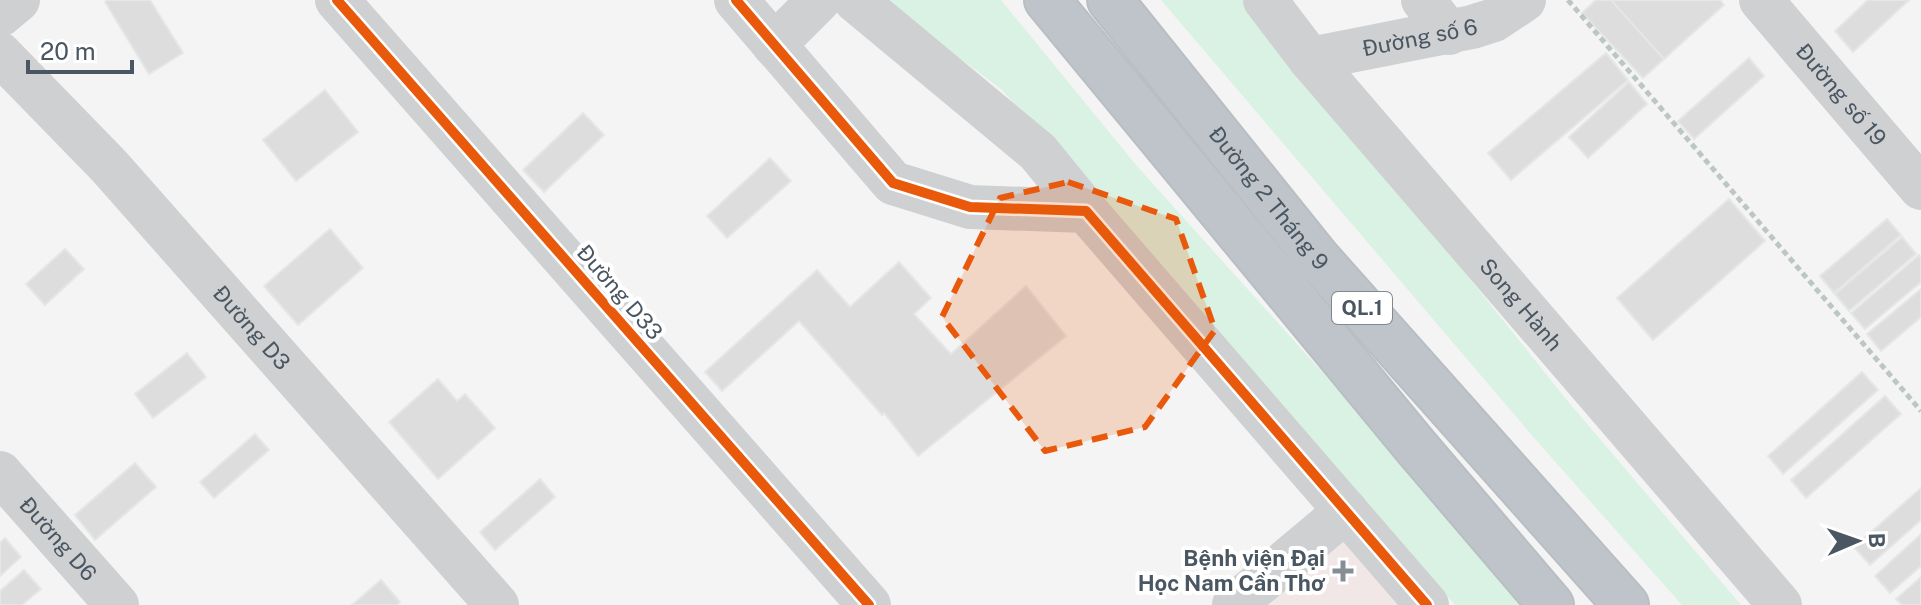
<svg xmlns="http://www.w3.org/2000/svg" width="1921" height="605" font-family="'Public Sans',sans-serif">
<rect width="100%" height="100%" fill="#f4f4f4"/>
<path fill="#f1e7e6" d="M1348,536L1407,605H1269Z"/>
<g fill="#d9f2e3">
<path d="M882,0H1001L1136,165L1341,393L1520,605H1455L1169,275L1001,89Z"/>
<path d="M1161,0H1243L1301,67L1565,398L1741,605H1682L1536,440Z"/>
</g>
<g fill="#ddddde" stroke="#e5e6e7" stroke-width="2">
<path d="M107,0H150L183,53L149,74L105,2Z"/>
<path d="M1596,0H1611L1664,59L1643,78L1582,13Z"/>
<path d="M1611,0H1720L1724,5L1664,59Z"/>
<path d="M1868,0H1909L1853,52L1835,31Z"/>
<path d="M1606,53L1628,80L1511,180L1488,153Z"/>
<path d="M1749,58L1764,76L1694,139L1678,121Z"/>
<path d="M1629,82L1647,104L1588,158L1569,137Z"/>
<path d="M325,90L358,132L296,181L263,140Z"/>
<path d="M583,113L604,135L544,192L523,170Z"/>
<path d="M770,158L791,181L727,238L707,216Z"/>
<path d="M1729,199L1765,241L1653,340L1617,298Z"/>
<path d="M1887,219L1901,235L1834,293L1820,276Z"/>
<path d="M330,229L363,268L298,325L264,286Z"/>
<path d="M1902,237L1916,254L1849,311L1835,294Z"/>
<path d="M65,249L84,269L45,305L26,284Z"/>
<path d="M1919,255L1921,258V282L1865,329L1851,313Z"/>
<path d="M899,262L931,298L914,314L951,354L1026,286L1066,336L918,456L884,413L882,415L799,321L722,391L705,372L817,270L850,307Z"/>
<path d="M1921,289V317L1881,351L1867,334Z"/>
<path d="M187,353L206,377L153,418L135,394Z"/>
<path d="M1862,372L1878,390L1783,474L1768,456Z"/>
<path d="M438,379L457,401L465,394L495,428L438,479L389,422Z"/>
<path d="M1885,396L1901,414L1806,498L1791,480Z"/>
<path d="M255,434L269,450L214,498L200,482Z"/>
<path d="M135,463L156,487L95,540L75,515Z"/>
<path d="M540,479L555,497L495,550L480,532Z"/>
<path d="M1921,488V520L1870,565L1854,547Z"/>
<path d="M1921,534V566L1890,593L1875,576Z"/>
<path d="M5,538L21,557L0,576V543Z"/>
<path d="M24,570L41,589L22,605H0V591Z"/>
<path d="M1921,577V605H1902L1896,599Z"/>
<path d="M381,580L400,602L397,605H352Z"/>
</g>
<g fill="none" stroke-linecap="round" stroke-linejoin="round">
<g stroke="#b9bec3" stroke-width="48">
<g id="highway">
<path d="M1047,0L1416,447L1551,605"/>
<path id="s6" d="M1110,0L1318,259L1626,605"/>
</g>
</g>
<path stroke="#bcc7c4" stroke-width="5" stroke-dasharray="6 4" stroke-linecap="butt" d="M1568,0L1921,411"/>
<g stroke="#ced0d2" stroke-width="44">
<path d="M337,0L869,605"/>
<path d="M736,0L893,183L970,207L1086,211L1427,605"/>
<path d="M855,0L1038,152L1086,211"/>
<path id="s1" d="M1265,0L1310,59L1780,605"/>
<path d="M1423,0L1449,33"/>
<path id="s2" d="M1761,0L1921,188"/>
<path d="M0,15L18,0"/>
<path d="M774,45L819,0"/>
<path id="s3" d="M0,54L109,166L497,605"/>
<path id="s4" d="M1310,59L1472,27L1494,20L1524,0"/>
<path id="s5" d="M0,473L117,605"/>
<path d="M1234,605L1346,511"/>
</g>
<use href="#highway" stroke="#bec4c9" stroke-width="44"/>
<g stroke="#fff" stroke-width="15">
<g id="cycleway">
<path d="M337,0L869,605"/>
<path d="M736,0L893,183L970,207L1086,211L1427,605"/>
</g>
</g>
<use href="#cycleway" stroke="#e8590c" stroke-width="10"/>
</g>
<path fill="#e8590c" fill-opacity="0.2" stroke="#e8590c" stroke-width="6" stroke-dasharray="16 10" stroke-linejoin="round" d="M1068,182L1176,219L1215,330L1145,427L1045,451L942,317L1000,198Z"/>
<path fill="#868d94" stroke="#fff" stroke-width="3" d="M1339 559h8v8h8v8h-8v8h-8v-8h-8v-8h8z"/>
<g text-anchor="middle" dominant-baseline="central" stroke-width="8" stroke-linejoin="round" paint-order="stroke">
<rect fill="#fff" stroke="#808990" stroke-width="2" x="1332" y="292" width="60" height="32" rx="6"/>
<g font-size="20" font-weight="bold" fill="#4a5661">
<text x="1362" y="308">QL.1</text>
</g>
<g font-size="22" fill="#4a5661" stroke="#fff">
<text stroke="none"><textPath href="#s4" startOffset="112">Đường số 6</textPath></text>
<text stroke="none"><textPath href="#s2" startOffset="124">Đường số 19</textPath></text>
<text stroke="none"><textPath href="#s6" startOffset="254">Đường 2 Tháng 9</textPath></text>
<text transform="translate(620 292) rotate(49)">Đường D33</text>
<text stroke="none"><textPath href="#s1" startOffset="398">Song Hành</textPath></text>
<text stroke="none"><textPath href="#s3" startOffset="372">Đường D3</textPath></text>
<text stroke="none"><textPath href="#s5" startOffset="88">Đường D6</textPath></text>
</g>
<g font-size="22" font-weight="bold" fill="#4a5661" stroke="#fff" text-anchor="end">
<text x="1325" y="558">Bệnh viện Đại<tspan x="1325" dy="25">Học Nam Cần Thơ</tspan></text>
</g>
</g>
<g transform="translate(1857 541) rotate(88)" stroke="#ffffff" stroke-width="6" paint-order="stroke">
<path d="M0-6L14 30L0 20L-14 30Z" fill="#4a5661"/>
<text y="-12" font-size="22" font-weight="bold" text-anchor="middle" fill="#4a5661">B</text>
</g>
<path d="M28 60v12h104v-12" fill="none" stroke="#4a5661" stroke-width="4"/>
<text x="40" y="60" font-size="24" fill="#4a5661" stroke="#ffffff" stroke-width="6" paint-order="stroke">20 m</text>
</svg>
